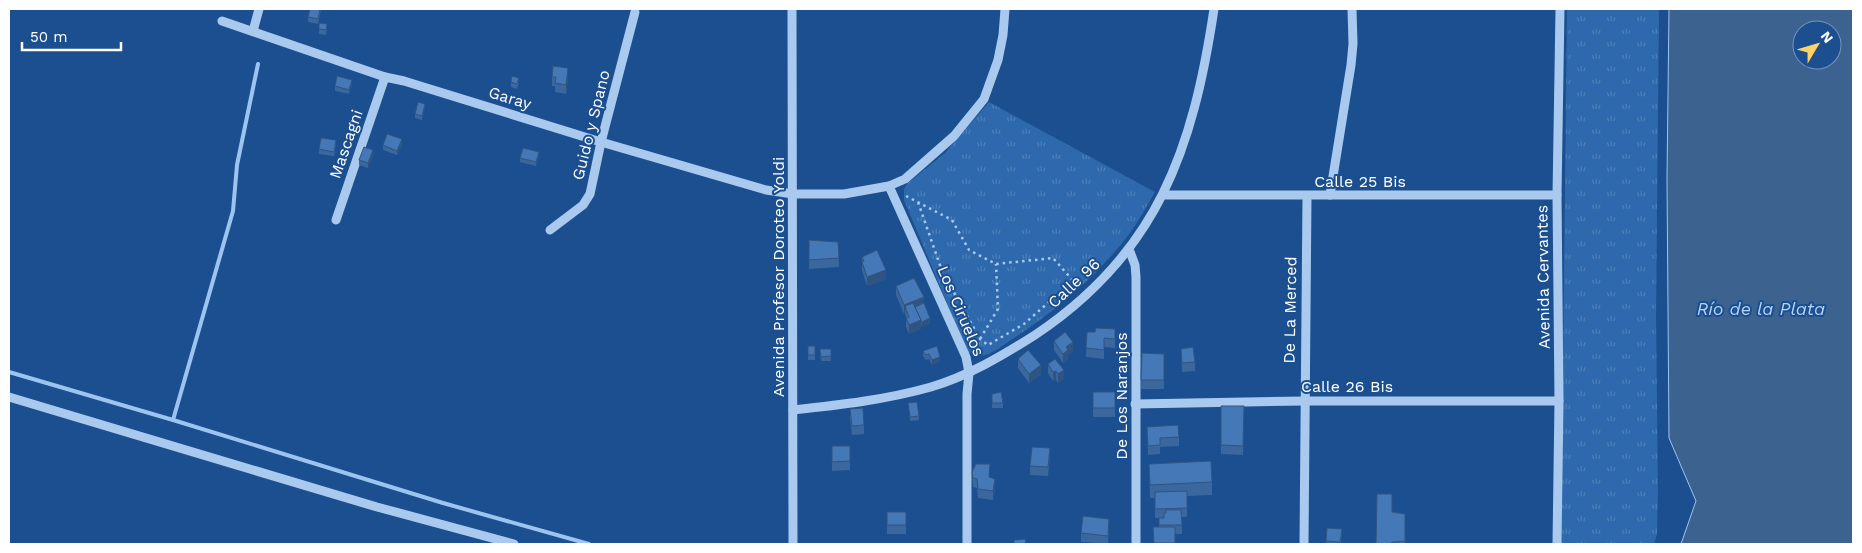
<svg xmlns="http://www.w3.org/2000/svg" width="1862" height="553" font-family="'Work Sans',sans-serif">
<defs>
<pattern id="grass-tufts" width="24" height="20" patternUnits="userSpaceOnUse" patternTransform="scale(1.25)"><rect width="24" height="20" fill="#2e69ad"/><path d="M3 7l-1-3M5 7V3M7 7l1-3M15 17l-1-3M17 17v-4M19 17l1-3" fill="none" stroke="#4d80b9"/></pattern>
</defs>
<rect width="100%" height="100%" fill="#1b4f8f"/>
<g fill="url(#grass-tufts)">
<path d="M1567,9H1659L1656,316L1658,490L1657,534L1654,544H1561Z"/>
<path d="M989,102L1155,192C1146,207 1138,223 1127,237C1095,278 1054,312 1011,340C1002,346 991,355 981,356C975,357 972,354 967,351L904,200V189L907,184L945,153Z"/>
</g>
<path fill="#3c6290" stroke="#9cc4f0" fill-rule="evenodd" d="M1669,9H1853V544H1681L1696,501L1669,438L1667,178ZM1802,30H1832V60H1802Z"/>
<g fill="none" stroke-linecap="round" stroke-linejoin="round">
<g stroke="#9cc4f0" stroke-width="4">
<path d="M258,64L237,165L233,211L173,420L443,503L589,544"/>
<path d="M9,372L173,420"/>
</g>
<g stroke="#a9c9ee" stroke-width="2.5" stroke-dasharray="2.5 4" stroke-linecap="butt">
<path d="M906,196L952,220L969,250L996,264L1053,258L1076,284L1057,295L1024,324L988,345L980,339L942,271L918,202"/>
<path d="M976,351L980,339L998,309L996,264"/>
</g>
<g stroke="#a9c9ee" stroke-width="9">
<path d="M792,9L793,544"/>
<path d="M222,21L385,77L404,81L601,142L766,190L793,194H844L889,186L905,179L954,136L984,99L998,60L1003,35L1005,9"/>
<path d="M253,31L259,9"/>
<path d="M889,186L966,357L969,373L967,394V544"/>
<path d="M1163,195H1557"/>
<path d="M1330,195L1351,65L1353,44L1352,9"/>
<path d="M336,220L385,77"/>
<path d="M550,230L583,205L590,194L601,142L635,12"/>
<path d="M1129,249L1135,265L1136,277V544"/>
<path d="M9,397L377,507L514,544"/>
<path d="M1135,404L1304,401H1559"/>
<path d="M793,410C839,405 885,400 931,387C968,376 1002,356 1035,335C1158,253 1193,149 1214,9"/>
<path d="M1304,544L1307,196"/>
<path d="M1557,544L1559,401L1557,195L1560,9"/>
</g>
</g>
<g fill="#3a679d">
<path d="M321,9L318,24L308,22V17Z"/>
<path d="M319,23L327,28L326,35L319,34Z"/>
<path d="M552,77H568L566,94L555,92V86H552Z"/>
<path d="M511,82L519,83L517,89L511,87Z"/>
<path d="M352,84L349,94L335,91V86Z"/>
<path d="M425,108L422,120L415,118V114Z"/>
<path d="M402,144L397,155L383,150V145Z"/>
<path d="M336,145L334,156L319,154V149Z"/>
<path d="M373,154L368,168L359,165V160Z"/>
<path d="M539,156L536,166L520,162V158Z"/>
<path d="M809,240L838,242L839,267L809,269Z"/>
<path d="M862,257L886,279L867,286L862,271Z"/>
<path d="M896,286L924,303L930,323L922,327L921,323V329L909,334L906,327V318L905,313L904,314L896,295Z"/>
<path d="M1115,329V348L1104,347V359L1086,357L1087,332H1095Z"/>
<path d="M1054,341L1073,351L1068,355V359L1063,363L1054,350Z"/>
<rect x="808" y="346" width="7" height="14"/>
<path d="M820,349H831V361H821Z"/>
<path d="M1181,349L1195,362V371L1182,372Z"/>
<path d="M923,351L940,361L932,365L929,359L926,360L923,356Z"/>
<path d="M1142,353L1164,354V389H1141Z"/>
<path d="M1018,359L1041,374L1029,383L1018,368Z"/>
<path d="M1048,364L1064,379L1058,383L1056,380L1053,381L1048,373Z"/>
<rect x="1093" y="392" width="22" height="25"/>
<path d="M992,394L1003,403V408H992Z"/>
<path d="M908,403L919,416V420L910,421Z"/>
<path d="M1221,406H1244L1243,455L1221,454Z"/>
<path d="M850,409L864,425V434L852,435L850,418Z"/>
<path d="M1147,427L1179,437V446L1160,447V454L1148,455Z"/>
<path d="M832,446H850V470L832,471Z"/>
<path d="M1050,457L1048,476L1030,475V466Z"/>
<path d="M1149,464L1212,482V495L1187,496V517H1182V534H1175V544H1154L1153,527H1159V518H1155V498H1150Z"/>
<path d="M972,472L990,477L995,488L993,500L978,498L977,488L973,487Z"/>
<rect x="887" y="512" width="19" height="22"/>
<path d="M1392,512L1405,514V544H1376Z"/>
<path d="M1109,528L1108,544L1081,542V533Z"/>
<path d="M1327,528L1342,529L1341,544H1326Z"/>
</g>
<g fill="#305480">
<path d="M568,68V77L566,94V85Z"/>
<path d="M352,80V84L349,94V90Z"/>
<path d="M425,104V108L422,120V116Z"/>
<path d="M402,139V144L397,155V151Z"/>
<path d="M373,150V154L368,168V163Z"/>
<path d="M539,152V156L536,166V162Z"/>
<path d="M886,270V279L867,286V277Z"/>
<path d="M924,297V306L907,312L905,306V313L904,314V305Z"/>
<path d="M930,318V323L922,327V322Z"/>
<path d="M921,320V329L909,334V325Z"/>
<path d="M1073,342V351L1068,355V359L1063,363V354L1066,347Z"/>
<path d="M940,357V361L932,365V360Z"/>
<path d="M1041,365V374L1029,383V374Z"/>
<path d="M1064,370V379L1058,383V374Z"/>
<path d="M1056,371V380L1053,381V372Z"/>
<path d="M995,479V488L993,500V491Z"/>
<path d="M1109,519V528L1108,544V536Z"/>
</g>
<g fill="#4478b7" stroke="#305480">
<path d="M310,9H320L318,19L308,17Z"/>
<path d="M319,23L327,24L326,30L319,29Z"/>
<path d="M553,66L568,68L566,85L555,83L556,77H552Z"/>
<path d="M337,76L352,80L349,90L335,86Z"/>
<path d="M512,76L519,78L517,84L511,82Z"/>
<path d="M418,102L425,104L422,116L415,114Z"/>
<path d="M387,134L402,139L397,151L383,145Z"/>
<path d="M321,138L336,140L334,152L319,149Z"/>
<path d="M364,147L373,150L368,163L359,160Z"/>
<path d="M523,148L539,152L536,162L520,158Z"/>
<path d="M809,240L838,242L839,258L809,260Z"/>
<path d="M877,250L886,270L867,277L862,262L864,261L862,257Z"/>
<path d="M914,278L924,297L904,305L896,286Z"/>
<path d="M913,303L921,320L909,325L906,318L909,317L905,306Z"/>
<path d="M924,303L930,318L922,322L915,307Z"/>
<path d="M1096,328L1115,329V339L1104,338V350L1086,348L1087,332H1095Z"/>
<path d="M1065,332L1073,342L1066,347L1068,350L1063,354L1054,341Z"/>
<rect x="808" y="346" width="7" height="9"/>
<path d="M937,346L940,357L932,360L929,354L926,355L923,351Z"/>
<path d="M1193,347L1195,362L1182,363L1181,349Z"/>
<path d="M820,349H831V356L821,357Z"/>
<path d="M1028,350L1041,365L1029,374L1018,359Z"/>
<path d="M1142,353L1164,354V380H1141Z"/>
<path d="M1055,359L1064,370L1058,374L1056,371L1053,372L1048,364Z"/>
<path d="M1001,392L1003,403H992V394Z"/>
<rect x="1093" y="392" width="22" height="16"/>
<path d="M917,402L919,416L910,417L908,403Z"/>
<path d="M1221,406H1244L1243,446L1221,445Z"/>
<path d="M863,408L864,425L852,426L850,409Z"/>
<path d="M1178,425L1179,437L1160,438V445L1148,446L1147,427Z"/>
<path d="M832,446H850V461L832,462Z"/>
<path d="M1032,447L1050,448L1048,467L1030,466Z"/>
<path d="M1211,461L1212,482L1150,485L1149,464Z"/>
<path d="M976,464H990L989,477L995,479L993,491L978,489L977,479L973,478L972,472Z"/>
<path d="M1187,491V508L1155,509V492Z"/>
<path d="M1377,494H1392V512L1405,514V541L1392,542L1391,544H1376Z"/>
<path d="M1166,510H1181L1182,525H1159V518H1164V513H1166Z"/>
<rect x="887" y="512" width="19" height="13"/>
<path d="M1083,516L1109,519L1108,536L1081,533Z"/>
<path d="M1153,527H1175V543H1154Z"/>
<path d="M1327,528L1342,529L1340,542L1326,541Z"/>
<path d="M1025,539L1026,544H1014V540Z"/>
</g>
<g text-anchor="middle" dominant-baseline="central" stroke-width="4" stroke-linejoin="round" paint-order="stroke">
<g font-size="16" fill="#fff" stroke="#1b4f8f">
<text transform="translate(510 98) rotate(17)">Garay</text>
<text transform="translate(591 125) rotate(-76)">Guido y Spano</text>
<text transform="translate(346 144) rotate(-71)">Mascagni</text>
<text x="1360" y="181">Calle 25 Bis</text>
<text transform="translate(778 277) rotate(-90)">Avenida Profesor Doroteo Yoldi</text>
<text transform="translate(1543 277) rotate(-91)">Avenida Cervantes</text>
<text transform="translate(1074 283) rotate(-43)">Calle 96</text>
<text transform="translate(1290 310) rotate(-89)">De La Merced</text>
<text transform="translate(961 311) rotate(67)">Los Ciruelos</text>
<text x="1347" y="386">Calle 26 Bis</text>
<text transform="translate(1121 396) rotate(-90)">De Los Naranjos</text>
</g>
<g font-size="18" font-style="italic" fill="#b5d3f5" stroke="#1b4f8f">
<text x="1761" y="308">Río de la Plata</text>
</g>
</g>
<rect width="1862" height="553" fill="none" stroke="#ffffff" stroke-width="20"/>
<g transform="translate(1817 45) rotate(52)"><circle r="24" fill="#1b4f8f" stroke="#7695bc"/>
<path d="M0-4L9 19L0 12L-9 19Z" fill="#ffd166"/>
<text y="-8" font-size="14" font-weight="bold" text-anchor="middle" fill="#ffffff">N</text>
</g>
<path d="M22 42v8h99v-8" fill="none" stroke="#ffffff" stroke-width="2.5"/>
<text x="30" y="42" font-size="15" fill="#ffffff" stroke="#1b4f8f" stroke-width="4" paint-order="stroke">50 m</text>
</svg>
